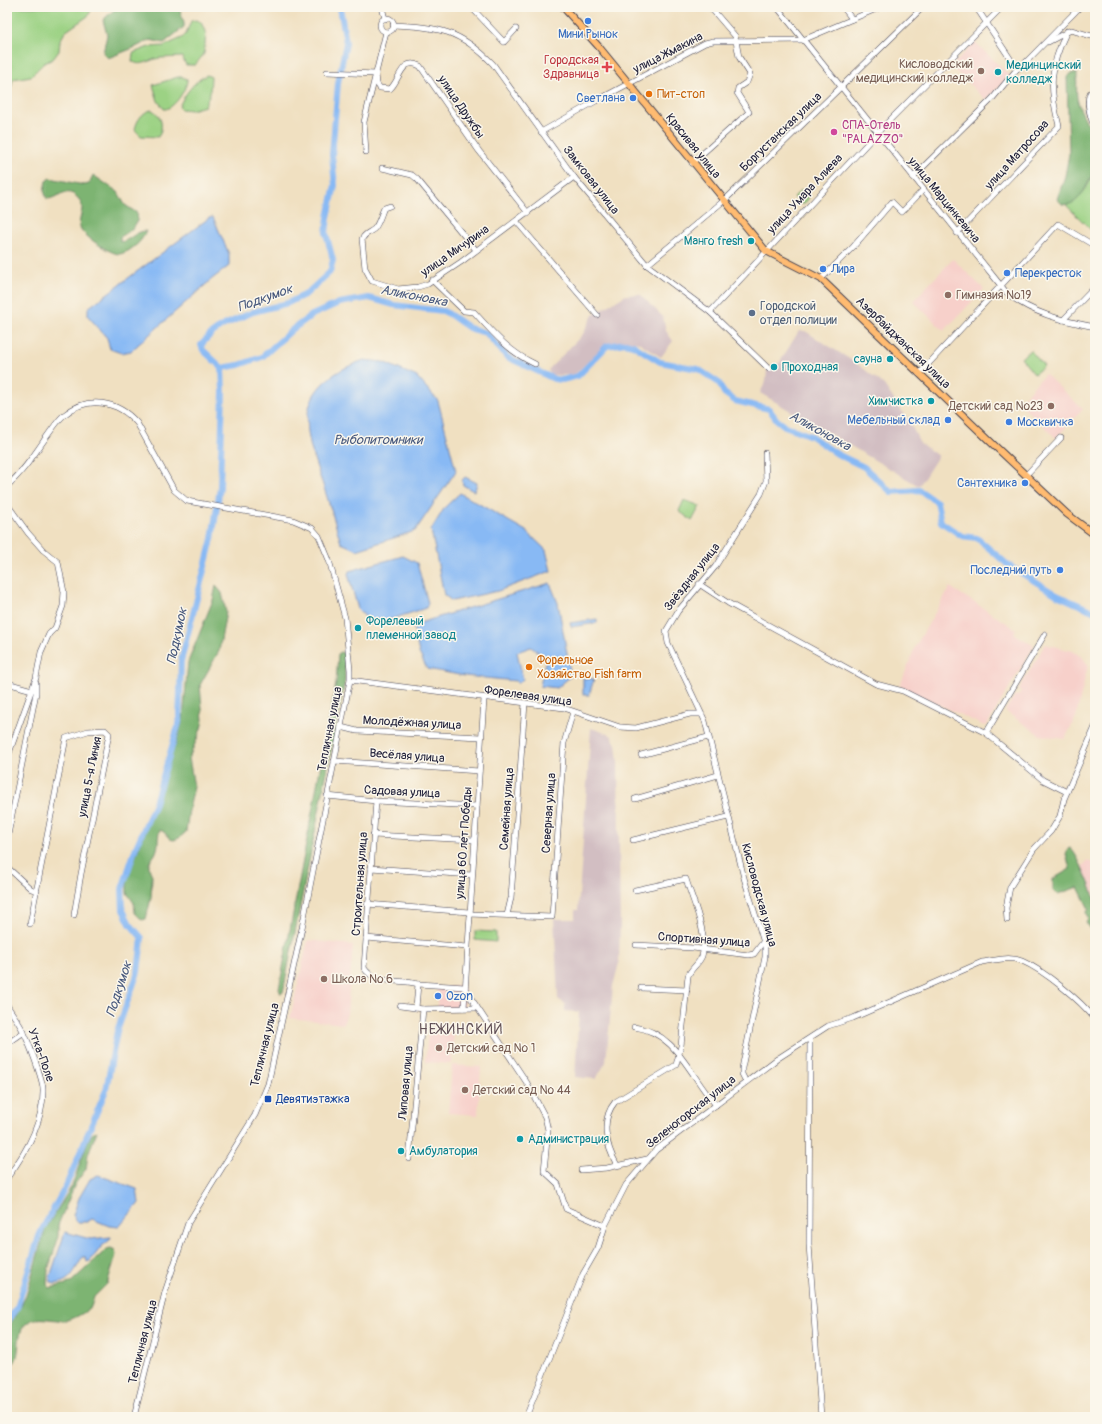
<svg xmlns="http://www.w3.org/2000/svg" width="1102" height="1424" font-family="Pangolin,sans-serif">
<rect width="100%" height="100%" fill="#fbf7ec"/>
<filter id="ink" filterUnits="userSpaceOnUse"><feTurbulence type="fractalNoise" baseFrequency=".025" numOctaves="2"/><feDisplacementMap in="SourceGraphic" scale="8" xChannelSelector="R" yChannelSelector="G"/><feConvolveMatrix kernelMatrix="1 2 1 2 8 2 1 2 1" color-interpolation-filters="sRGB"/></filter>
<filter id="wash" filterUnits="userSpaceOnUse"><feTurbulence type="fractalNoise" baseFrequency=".012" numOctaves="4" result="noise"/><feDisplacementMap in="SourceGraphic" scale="16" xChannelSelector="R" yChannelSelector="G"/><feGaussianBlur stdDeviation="0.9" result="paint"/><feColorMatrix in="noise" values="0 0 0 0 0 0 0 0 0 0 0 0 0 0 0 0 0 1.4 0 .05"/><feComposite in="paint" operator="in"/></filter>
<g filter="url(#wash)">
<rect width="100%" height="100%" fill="#f0e0c1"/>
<g fill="#f7d0ca">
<path d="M975,42L1010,76L986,100L951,67Z"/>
<path d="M953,259L984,289L944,331L913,301Z"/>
<path d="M1045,374L1083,409L1056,438L1019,402Z"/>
<path d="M950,587L1016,629L1014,633L1034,646L987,725L984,726L900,686L915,647Z"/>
<path d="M1045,644L1073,651L1083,658L1088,665L1076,717L1065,739L1040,735L1005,711L1015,695L1018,696L1021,691L1019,689Z"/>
<path d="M1088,860L1095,865V896L1082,867Z"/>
<path d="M308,940L353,945L347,1014L343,1024L290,1018Z"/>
<path d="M460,986L465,989L464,1008H437V988Z"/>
<path d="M428,1032L454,1034L451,1064L425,1062Z"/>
<path d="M452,1065L481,1067L478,1115L448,1113Z"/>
</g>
<g fill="#d2bec2">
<path d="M640,294L663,317L666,331L673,341L661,357L640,343L625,341L605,345L576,373L570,375H551L548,370L583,334L593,315L626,295Z"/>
<path d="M799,331H805L859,365L884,385L911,425L920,443L938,456L919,486L760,393L766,381L767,369L771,368L774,363L778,365Z"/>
<path d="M591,728L611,735L616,744L618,761L620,924L619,963L613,986L606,1062L596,1079L575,1077L579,1012L565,1011V1004L558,999L554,919H575V910H578Z"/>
</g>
<g fill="#9cd284" stroke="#5f7a60">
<path d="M12,7H93L88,16L65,32L60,41L59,51L53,59L44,63L31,76L13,79L11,88L7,91V13Z"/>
<path d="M196,20L201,22L206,34L204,54L195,65H186L182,57C175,57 167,58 160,58C150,59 141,68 132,61L133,53L149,47L164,46L182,38L186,34L191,21Z"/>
<path d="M207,75L211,77L210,93L205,106L191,110L181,109L179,107C183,96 196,79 207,75Z"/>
<path d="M178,77H183L187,80C187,89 173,110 164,109L158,101L153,85Z"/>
<path d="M152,110C162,115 164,128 158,137L141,136L135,130C136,121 143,111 152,110Z"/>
<path d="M1095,169V234L1066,205C1081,201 1090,183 1095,169Z"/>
<path d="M801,190L809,198L803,205L794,197Z"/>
<path d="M1030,350L1044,366L1034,374L1021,358Z"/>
<path d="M684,500L700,506L692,521L679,511Z"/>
<path d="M475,931L496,932V942L475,940Z"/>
</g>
<g fill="#7db472" stroke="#506b56">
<path d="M122,7H179L184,22V27L164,43L150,40L136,47L108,58L103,53L107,35L103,20L114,10Z"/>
<path d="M1072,73H1077C1077,81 1076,90 1077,98C1080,114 1091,126 1095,141C1099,160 1092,178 1082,194C1077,201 1071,206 1062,204L1057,199L1065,176L1069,154L1067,77Z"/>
<path d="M93,175L118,192L125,205L137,213C140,225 129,232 120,237V242C130,241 135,231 146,231C142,241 137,245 128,251C125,252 122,254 119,254C111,254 82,236 80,227C77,216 90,205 73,194C63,189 56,199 47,199L44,191L46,181L50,178L84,185L89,184Z"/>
<path d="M216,586L222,593L226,612L219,651L200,685L203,720L201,729L189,758L194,787L189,809L186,832L179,838L174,840L170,839L164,832L160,830C157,837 159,843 157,849C154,861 144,860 152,875L151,898L146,919L142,920L135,913L134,903L127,893V878L160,794L162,777L176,743L183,719L188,662L213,600Z"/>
<path d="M341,652L345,654V681L283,992L281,994L279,989L336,683L338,654Z"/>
<path d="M1070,848C1076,851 1094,892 1095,901C1096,912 1095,924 1095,935L1086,922L1088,918L1086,913L1089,909L1078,887L1058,894L1053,890V879L1070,869L1066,854L1068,849Z"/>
<path d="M97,1131L88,1154L86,1169L75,1184L58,1225V1239L48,1270L47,1284L50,1288L70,1283L107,1249L111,1248L115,1250L116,1255L107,1284L94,1297L91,1307C86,1312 74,1319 67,1320C55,1322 37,1314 27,1323C12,1335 26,1360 7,1368V1330L26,1296L45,1229L72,1186L87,1143L92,1134Z"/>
</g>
<g fill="#88b9f4" stroke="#556e98">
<path d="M213,217L229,254V266L212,279L131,351L121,353L110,349L107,338L88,316V308L209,218Z"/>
<path d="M364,360L383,362L417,377L438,401L456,471L415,531L357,550L341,543C335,523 329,502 322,482C300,423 295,385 364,360Z"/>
<path d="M465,477L477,483L475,490L473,491L463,485L462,480Z"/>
<path d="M460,493L526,531L546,550L551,571L498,591L452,601L444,595L431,530L445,507Z"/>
<path d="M403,556L417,563L428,603L426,608L373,625L358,609L348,574L349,571Z"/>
<path d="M550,583L558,603L571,676L557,688L540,686L546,658L531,647L517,652L523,679L518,684L516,681L465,676L427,669L419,653L413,625Z"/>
<path d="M597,619V623L571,627L570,623Z"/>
<path d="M583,678L594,679L589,695H583Z"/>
<path d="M98,1175L137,1189L139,1203L119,1227L109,1226L92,1219L87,1222H77L73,1215L79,1198L90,1179Z"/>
<path d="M65,1232L90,1239L111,1237V1239L102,1246L90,1261L87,1262L86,1257H83C75,1269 71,1283 54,1284L51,1282L50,1277Z"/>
</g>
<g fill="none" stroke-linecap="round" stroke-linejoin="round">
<g stroke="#88b9f4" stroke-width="6">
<path d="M222,368L239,365L262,357L293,329L312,315L339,303L369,298L394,305L443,311L449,314L469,328L486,333L507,357L554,379L562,380L578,376L607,346L625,343L633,345L660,362L698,369L719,383L724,393L735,401L769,409L777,420L785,426L811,436L837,454L864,467L891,492L919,490L937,502L941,522L962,536L977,538L1008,565L1057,595L1095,612"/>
<path d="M7,1321L17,1308L40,1233L66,1186L106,1090L117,1031L138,972L142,938L130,924L123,910L122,889L136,847L154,806L179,723L181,661L212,539L220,487L223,392L222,368L203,350L201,345L211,334L222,326L253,312L288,303L306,294L330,272L333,260L326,233L328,217L335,185L332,155L338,83L346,43L340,7"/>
</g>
</g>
</g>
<g filter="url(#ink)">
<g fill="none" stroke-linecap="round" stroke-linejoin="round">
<g stroke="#413e4f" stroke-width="6">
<g id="minor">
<path d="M382,7L385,19"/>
<path d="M471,7L504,42L516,29"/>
<path d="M777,7L1006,292C1029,313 1064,321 1095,327"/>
<path d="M843,7L852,19"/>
<path d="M976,7L1017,69"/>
<circle cx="387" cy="25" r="7"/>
<path d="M393,25C439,27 460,30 493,64L574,177L647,265L710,312L769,369"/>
<path d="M1048,42L1071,30L1095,37"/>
<path d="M327,72L376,74"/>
<path d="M376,74L377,84L380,88L390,89C400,81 401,56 420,66L479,151L528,213"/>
<path d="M1095,91L1090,93C1085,103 1091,119 1095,129"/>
<path d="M541,132L596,101L705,43L713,41L803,40L881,7"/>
<path d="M366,152L364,122L386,32"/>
<path d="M692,163L749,112L737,93L738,88L747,82L750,74L739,57L735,36L710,7"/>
<path d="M382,168L412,175L417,179L476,250"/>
<path d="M913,177L992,99L1017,69L1022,66L1080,7"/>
<path d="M390,206L384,208C381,214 379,224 374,229C369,233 365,233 362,239L365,268L372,281L398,289L418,287L428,284L461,262L574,177"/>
<path d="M516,221L597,315"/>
<path d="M957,233L1059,126C1049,87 1049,68 1067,31"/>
<path d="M647,265L727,198L923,7"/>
<path d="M821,279L853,247L892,202L902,212L923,190"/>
<path d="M432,280L464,311L474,312C493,333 509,352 535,364"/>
<path d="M710,312L877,133L1002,7"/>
<path d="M1063,320L1095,287"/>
<path d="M919,374L1058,224L1095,246"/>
<path d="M1026,475L1061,438"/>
<path d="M7,486C22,473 34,455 45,439C51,431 57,421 64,415C88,395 118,401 137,423L174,490L187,501L293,520L312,528L319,536L329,560L345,618L350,670V680L302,928L268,1084L255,1115L188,1223L165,1292L134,1417"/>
<path d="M7,504L28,533L43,550L58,562L64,592L63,606L55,628L49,634L41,652L36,678L7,759"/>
<path d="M699,584L728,603L876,684L903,691L986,733L1043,780L1067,792"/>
<path d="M350,680L564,708L620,727L636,728L690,714H700"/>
<path d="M7,683L32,690"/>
<path d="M341,727L357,731L481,737"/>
<path d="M986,733L1045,634"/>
<path d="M641,755L708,737"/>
<path d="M334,761L479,771"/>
<path d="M327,796L376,801L477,806"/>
<path d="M635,799L718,775"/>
<path d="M376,801L364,968C376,986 400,978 418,984L465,987"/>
<path d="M373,835L474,840"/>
<path d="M7,840L36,693V683"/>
<path d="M633,840L728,817"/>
<path d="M7,867L31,889L37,891"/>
<path d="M371,868L472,875"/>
<path d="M367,904L469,912"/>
<path d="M469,914L552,917L564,743L573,712"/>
<path d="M507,915L511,898L525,703"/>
<path d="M1007,920L1006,908L1010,887L1034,849L1051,831L1060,816L1064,799L1095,727"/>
<path d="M30,924L66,738L88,731L105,730L109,734L81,874L74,915"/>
<path d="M366,938L467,947"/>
<path d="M636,945L693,948L749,955L754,954L763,942"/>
<path d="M641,988L687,990"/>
<path d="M465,989L527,1083L545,1117L548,1130L544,1171L558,1184L566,1209L605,1226L626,1185L656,1150L777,1059L828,1026L853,1018L982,962C995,960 1010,956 1022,961C1045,971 1080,1000 1095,1019"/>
<path d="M7,1005C12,1014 19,1022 23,1031C28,1040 43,1080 43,1089C44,1121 26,1153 7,1178"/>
<path d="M400,1006L423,1009L477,1008"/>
<path d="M416,1008L418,984"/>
<path d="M464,1008L484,699"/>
<path d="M634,1027C677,1032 690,1077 716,1105"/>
<path d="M810,1039L809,1244L821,1417"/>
<path d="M7,1044L24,1032"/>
<path d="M746,1082L742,1074V1068L765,957V946L744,878L705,721L668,643L666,631L678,611L715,567L761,494L766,481L765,453"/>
<path d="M409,1159L423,1009"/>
<path d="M617,1165C606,1146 600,1120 615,1102L676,1065L681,1046L688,976C691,968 699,964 702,956C709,936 692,899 686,879L635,890"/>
<path d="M581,1170L607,1168L647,1159"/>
<path d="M526,1417L583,1274L598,1248L605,1226"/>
</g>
</g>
<g stroke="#413e4f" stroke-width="8">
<path id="major" d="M563,7L599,47L766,251L821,279L997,448L1067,514L1095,535"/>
</g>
<use href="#minor" stroke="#fff" stroke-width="5"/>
<use href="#major" stroke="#ffbb71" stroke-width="6"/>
</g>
</g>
<g fill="#3f7fe0" stroke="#fbf7ec" stroke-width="1.5">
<circle cx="588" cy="21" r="4"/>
<circle cx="633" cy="98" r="4"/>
<circle cx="823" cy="269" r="4"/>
<circle cx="1007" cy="273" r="4"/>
<circle cx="948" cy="420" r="4"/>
<circle cx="1009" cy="422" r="4"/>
<circle cx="1025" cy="483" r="4"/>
<circle cx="1060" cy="570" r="4"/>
<circle cx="438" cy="996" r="4"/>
</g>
<path fill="#e0444e" stroke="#fbf7ec" stroke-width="1.5" d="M605 61h4v4h4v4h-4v4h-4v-4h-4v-4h4z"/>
<g fill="#8d6e63" stroke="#fbf7ec" stroke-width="1.5">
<circle cx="981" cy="71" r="4"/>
<circle cx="948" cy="295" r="4"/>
<circle cx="1051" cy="406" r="4"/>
<circle cx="324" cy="979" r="4"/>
<circle cx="439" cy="1048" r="4"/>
<circle cx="465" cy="1090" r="4"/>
</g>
<g fill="#0f9aa8" stroke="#fbf7ec" stroke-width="1.5">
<circle cx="998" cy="72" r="4"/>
<circle cx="751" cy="241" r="4"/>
<circle cx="890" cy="359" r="4"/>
<circle cx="774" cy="367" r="4"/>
<circle cx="931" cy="401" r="4"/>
<circle cx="358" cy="628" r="4"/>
<circle cx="520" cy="1139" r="4"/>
<circle cx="401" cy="1151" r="4"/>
</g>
<g fill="#e8710a" stroke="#fbf7ec" stroke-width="1.5">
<circle cx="649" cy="94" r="4"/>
<circle cx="529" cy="667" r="4"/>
</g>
<circle fill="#d1479c" stroke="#fbf7ec" stroke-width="1.5" cx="834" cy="132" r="4"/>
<circle fill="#5c6f8a" stroke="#fbf7ec" stroke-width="1.5" cx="752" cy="313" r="4"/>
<rect fill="#1a4fb4" stroke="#fbf7ec" stroke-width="1.5" x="264" y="1095" width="8" height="8" rx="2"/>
<g text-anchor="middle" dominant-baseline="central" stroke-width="3" stroke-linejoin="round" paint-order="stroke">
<g font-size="12" fill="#366cbe" stroke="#fbf7ec" text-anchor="end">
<text x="588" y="34" text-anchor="middle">Мини Рынок</text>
<text x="625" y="98">Светлана</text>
<text x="831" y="269" text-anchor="start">Лира</text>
<text x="1015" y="273" text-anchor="start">Перекресток</text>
<text x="940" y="420">Мебельный склад</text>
<text x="1017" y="422" text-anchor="start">Москвичка</text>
<text x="1017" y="483">Сантехника</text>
<text x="1052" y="570">Последний путь</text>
<text x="446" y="996" text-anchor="start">Ozon</text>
</g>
<g font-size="12" fill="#22223b" stroke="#fbf7ec">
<text transform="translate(668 53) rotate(-27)">улица Жмакина</text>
<text transform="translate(461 107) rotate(56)">улица Дружбы</text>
<text transform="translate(781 132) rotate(-44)">Боргустанская улица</text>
<text transform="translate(693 146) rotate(51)">Красивая улица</text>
<text transform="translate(1017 155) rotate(-48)">улица Матросова</text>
<text transform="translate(591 180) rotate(52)">Замковая улица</text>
<text transform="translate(805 194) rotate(-47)">улица Умара Алиева</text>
<text transform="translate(944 200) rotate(51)">улица Марцинкевича</text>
<text transform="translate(455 251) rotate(-35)">улица Мичурина</text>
<text transform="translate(903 343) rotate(44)">Азербайджанская улица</text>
<text transform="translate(692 577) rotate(-52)">Звёздная улица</text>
<text transform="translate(528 696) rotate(8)">Форелевая улица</text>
<text transform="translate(412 723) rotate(3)">Молодёжная улица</text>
<text transform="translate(330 729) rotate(-79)">Тепличная улица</text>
<text transform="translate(407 756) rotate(4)">Весёлая улица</text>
<text transform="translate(90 777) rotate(-79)">улица 5-я Линия</text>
<text transform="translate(402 792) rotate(3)">Садовая улица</text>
<text transform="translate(507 809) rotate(-86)">Семейная улица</text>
<text transform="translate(549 813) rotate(-86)">Северная улица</text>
<text transform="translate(464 843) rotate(-86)">улица 60 лет Победы</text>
<text transform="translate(360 884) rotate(-86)">Строительная улица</text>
<text transform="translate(759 895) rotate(75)">Кисловодская улица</text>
<text transform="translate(704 940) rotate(4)">Спортивная улица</text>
<text transform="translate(265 1045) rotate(-76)">Тепличная улица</text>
<text transform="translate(41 1055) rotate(70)">Утка-Поле</text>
<text transform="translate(406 1083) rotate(-85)">Липовая улица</text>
<text transform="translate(691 1112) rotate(-38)">Зеленогорская улица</text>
<text transform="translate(143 1342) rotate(-76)">Тепличная улица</text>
</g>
<g font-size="12" fill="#be3a42" stroke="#fbf7ec" text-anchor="end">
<text x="599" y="60">Городская<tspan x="599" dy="14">Здравница</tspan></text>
</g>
<g font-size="12" fill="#785e54" stroke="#fbf7ec" text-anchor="start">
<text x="973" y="64" text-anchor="end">Кисловодский<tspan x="973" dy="14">медицинский колледж</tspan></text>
<text x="956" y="295">Гимназия №19</text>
<text x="1043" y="406" text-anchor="end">Детский сад №23</text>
<text x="332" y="979">Школа № 6</text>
<text x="447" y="1048">Детский сад № 1</text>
<text x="473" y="1090">Детский сад № 44</text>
</g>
<g font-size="12" fill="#0d838f" stroke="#fbf7ec" text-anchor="start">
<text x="1006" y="65">Мединцинский<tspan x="1006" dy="14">колледж</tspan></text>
<text x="743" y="241" text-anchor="end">Манго fresh</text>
<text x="882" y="359" text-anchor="end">сауна</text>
<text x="782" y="367">Проходная</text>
<text x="923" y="401" text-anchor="end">Химчистка</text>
<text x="366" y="621">Форелевый<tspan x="366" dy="14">племенной завод</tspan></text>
<text x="528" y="1139">Администрация</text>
<text x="409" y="1151">Амбулатория</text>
</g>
<g font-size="12" fill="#c56008" stroke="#fbf7ec" text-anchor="start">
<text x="657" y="94">Пит-стоп</text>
<text x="537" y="660">Форельное<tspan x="537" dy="14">Хозяйство Fish farm</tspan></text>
</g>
<g font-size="12" fill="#b23c85" stroke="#fbf7ec" text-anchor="start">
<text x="842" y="125">СПА-Отель<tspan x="842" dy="14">"PALAZZO"</tspan></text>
</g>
<g font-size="12" fill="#4e5e75" stroke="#fbf7ec" text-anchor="start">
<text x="760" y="306">Городской<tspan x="760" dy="14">отдел полиции</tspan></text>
</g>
<g font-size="12" fill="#164399" stroke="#fbf7ec" text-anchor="start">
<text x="276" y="1099">Девятиэтажка</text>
</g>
<g font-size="13" font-style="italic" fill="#46577c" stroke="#fbf7ec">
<text transform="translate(414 296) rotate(11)">Аликоновка</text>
<text transform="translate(265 298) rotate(-20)">Подкумок</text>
<text transform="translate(820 431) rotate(29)">Аликоновка</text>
<text x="378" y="440">Рыбопитомники</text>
<text transform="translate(177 636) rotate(-78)">Подкумок</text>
<text transform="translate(119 989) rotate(-72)">Подкумок</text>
</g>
<g font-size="14" letter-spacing="1" fill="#615056" stroke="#fbf7ec">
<text x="461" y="1029">НЕЖИНСКИЙ</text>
</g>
</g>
<rect width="1102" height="1424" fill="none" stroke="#fbf7ec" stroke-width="24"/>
</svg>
